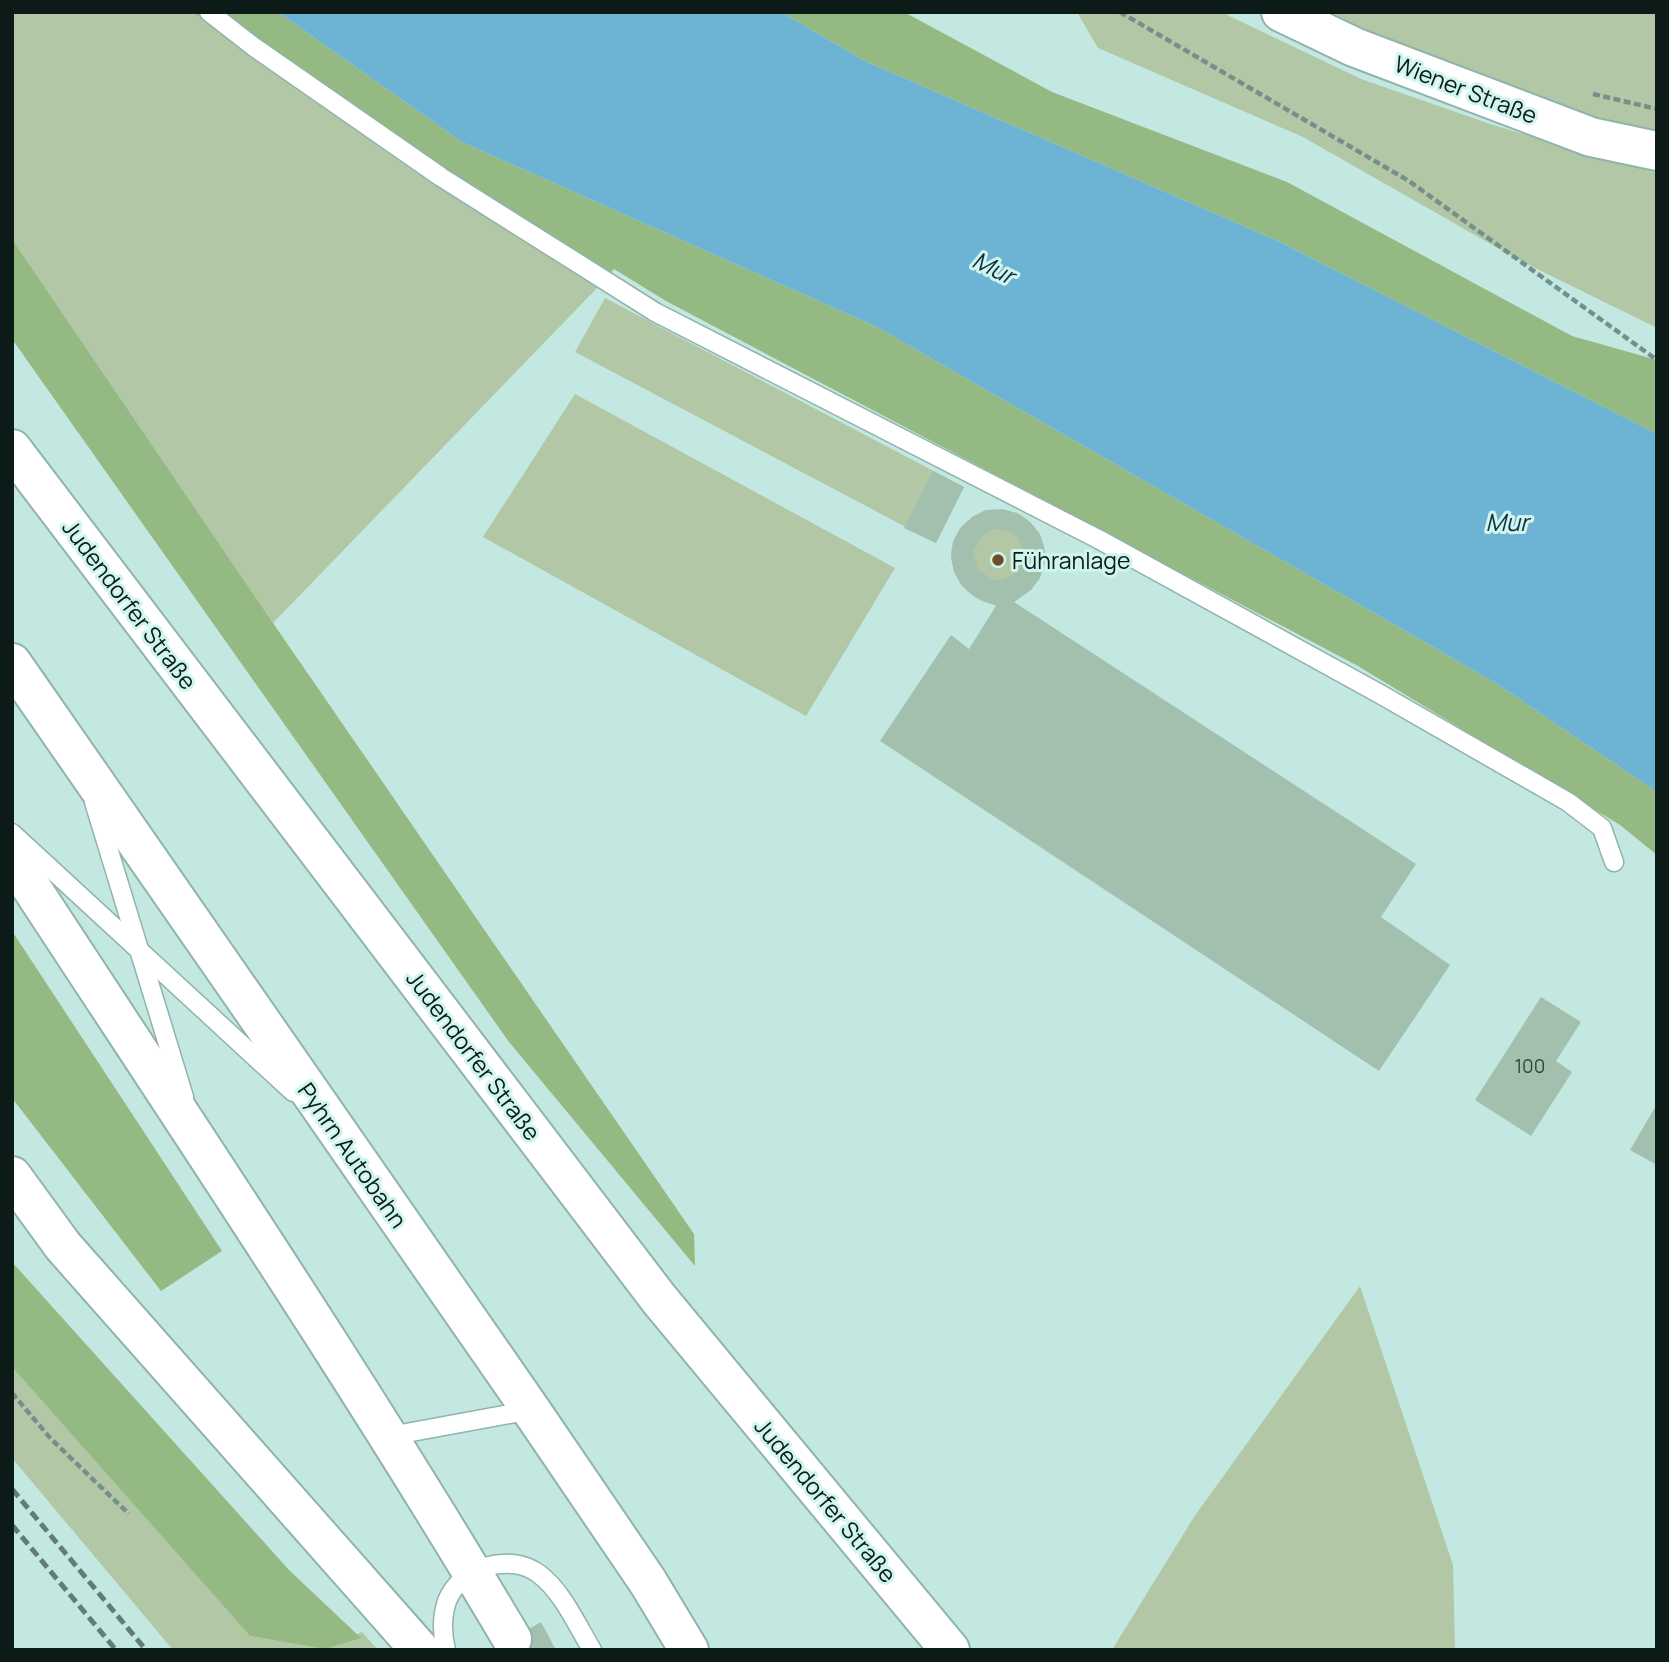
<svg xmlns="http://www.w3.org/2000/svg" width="1669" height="1662" font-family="Manrope,sans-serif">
<rect width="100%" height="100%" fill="#c3e8e1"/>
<g fill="#b1c7a5">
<path d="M12,12H192L598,287L273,623L12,239Z"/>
<path d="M1077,12H1221L1361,79L1493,125L1657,173V328L1517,259L1303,137L1098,48Z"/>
<path d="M1281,12H1657V151Z"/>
<path d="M605,298L964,487L936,543L575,352Z"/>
<path d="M575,394L895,568L806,716L483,537Z"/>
<path d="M986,510C996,511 1009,510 1018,514C1035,521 1048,544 1045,562C1044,567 1040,573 1038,577C996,654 900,550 986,510Z"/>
<path d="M1360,1286L1453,1565L1455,1650H1112L1194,1517Z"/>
<path d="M12,1367L250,1636L325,1649L362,1632L378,1650H173L12,1458Z"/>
</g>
<g fill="#95b982">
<path d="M192,12H278L462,142L877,327L1494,682L1657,792V855L1620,825L1358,666L666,301L614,269L598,287Z"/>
<path d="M781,12H904L1052,92L1287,182L1572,336L1657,360V434L1278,241L865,61Z"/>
<path d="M12,239L273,623L694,1234L695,1266L509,1042L12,339Z"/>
<path d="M12,931L222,1251L161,1291L12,1098Z"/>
<path d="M12,1262L289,1570L361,1638L325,1649L250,1636L12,1367Z"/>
</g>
<path fill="#6db4d4" d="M278,12H781L865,61L1278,241L1657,434V792L1494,682L877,327L462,142Z"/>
<g fill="#a3c0ae" fill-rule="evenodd">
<path d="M933,471L964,487L936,543L904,528Z"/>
<path d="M1002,509L1017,513L1030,522L1040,534L1044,548L1045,563L1040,578L1031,590L1014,602L1416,864L1381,917L1450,965L1379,1071L880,741L951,635L969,649L996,606L974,596L962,586L954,572L951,557L953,542L960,528L972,517L986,510ZM994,529L1011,532L1018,537L1024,553L1020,568L1015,575L999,580L991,579L978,569L973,553L980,538Z"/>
<path d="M1541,997L1581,1022L1556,1061L1572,1072L1531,1136L1475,1100Z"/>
<path d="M1657,1104V1165L1630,1150Z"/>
<path d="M541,1622L556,1650H493Z"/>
</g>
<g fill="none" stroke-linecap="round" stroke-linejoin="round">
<g stroke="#90b3ac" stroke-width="21">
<g id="service">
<path d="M209,12L254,47L441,177L655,312L1100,540L1380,694L1568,802L1602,828L1614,862"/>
<path d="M94,802L184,1097"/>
<path d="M12,833L293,1092"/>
<path d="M390,1436L531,1410"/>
<path d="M446,1650C442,1634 442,1616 447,1601C460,1567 510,1552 539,1574C562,1591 577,1625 592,1650"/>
</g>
</g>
<g stroke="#90b3ac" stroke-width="42">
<g id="primary">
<path d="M1281,12L1354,47L1591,137L1657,151"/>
<path d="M12,449L659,1299L950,1650"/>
<path d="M12,1176L63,1246L420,1650"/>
</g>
</g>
<g stroke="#90b3ac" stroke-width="42">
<g id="motorway">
<path d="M12,663L531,1410L648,1582L689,1650"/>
<path d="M12,858C181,1117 354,1373 512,1639"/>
</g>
</g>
<g stroke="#75908b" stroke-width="4.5" stroke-dasharray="7 3.5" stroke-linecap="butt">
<path d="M1120,12L1409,181L1657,360"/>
<path d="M1593,94L1657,109"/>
<path d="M12,1393L51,1439L129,1514"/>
</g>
<use href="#service" stroke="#fff" stroke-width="18"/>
<use href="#primary" stroke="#fff" stroke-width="38"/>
<use href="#motorway" stroke="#fff" stroke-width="38"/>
<g stroke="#637c78" stroke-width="5" stroke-dasharray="10 5" stroke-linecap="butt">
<path d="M12,1489L146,1650"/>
<path d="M12,1525L116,1650"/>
</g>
</g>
<circle fill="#714c28" stroke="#d0f5ee" stroke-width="2.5" cx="998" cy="560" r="7"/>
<g text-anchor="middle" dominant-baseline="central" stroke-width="6" stroke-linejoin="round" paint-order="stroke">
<g font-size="19" fill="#32443e">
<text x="1530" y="1066">100</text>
</g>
<g font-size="23" fill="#0c1a18" stroke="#d0f5ee">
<text transform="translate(1466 89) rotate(21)">Wiener Straße</text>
<text transform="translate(130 604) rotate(53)">Judendorfer Straße</text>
<text transform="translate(474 1055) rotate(53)">Judendorfer Straße</text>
<text transform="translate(353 1155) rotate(55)">Pyhrn Autobahn</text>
<text transform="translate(826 1500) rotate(50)">Judendorfer Straße</text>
</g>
<g font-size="23" fill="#0c1a18" stroke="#d0f5ee" text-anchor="start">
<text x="1012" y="560">Führanlage</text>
</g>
<g font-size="24" font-style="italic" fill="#113240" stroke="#d0f5ee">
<text transform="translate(994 267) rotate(26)">Mur</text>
<text x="1507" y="521">Mur</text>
</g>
</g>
<rect width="1669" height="1662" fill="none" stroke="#0c1a18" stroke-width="28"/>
</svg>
